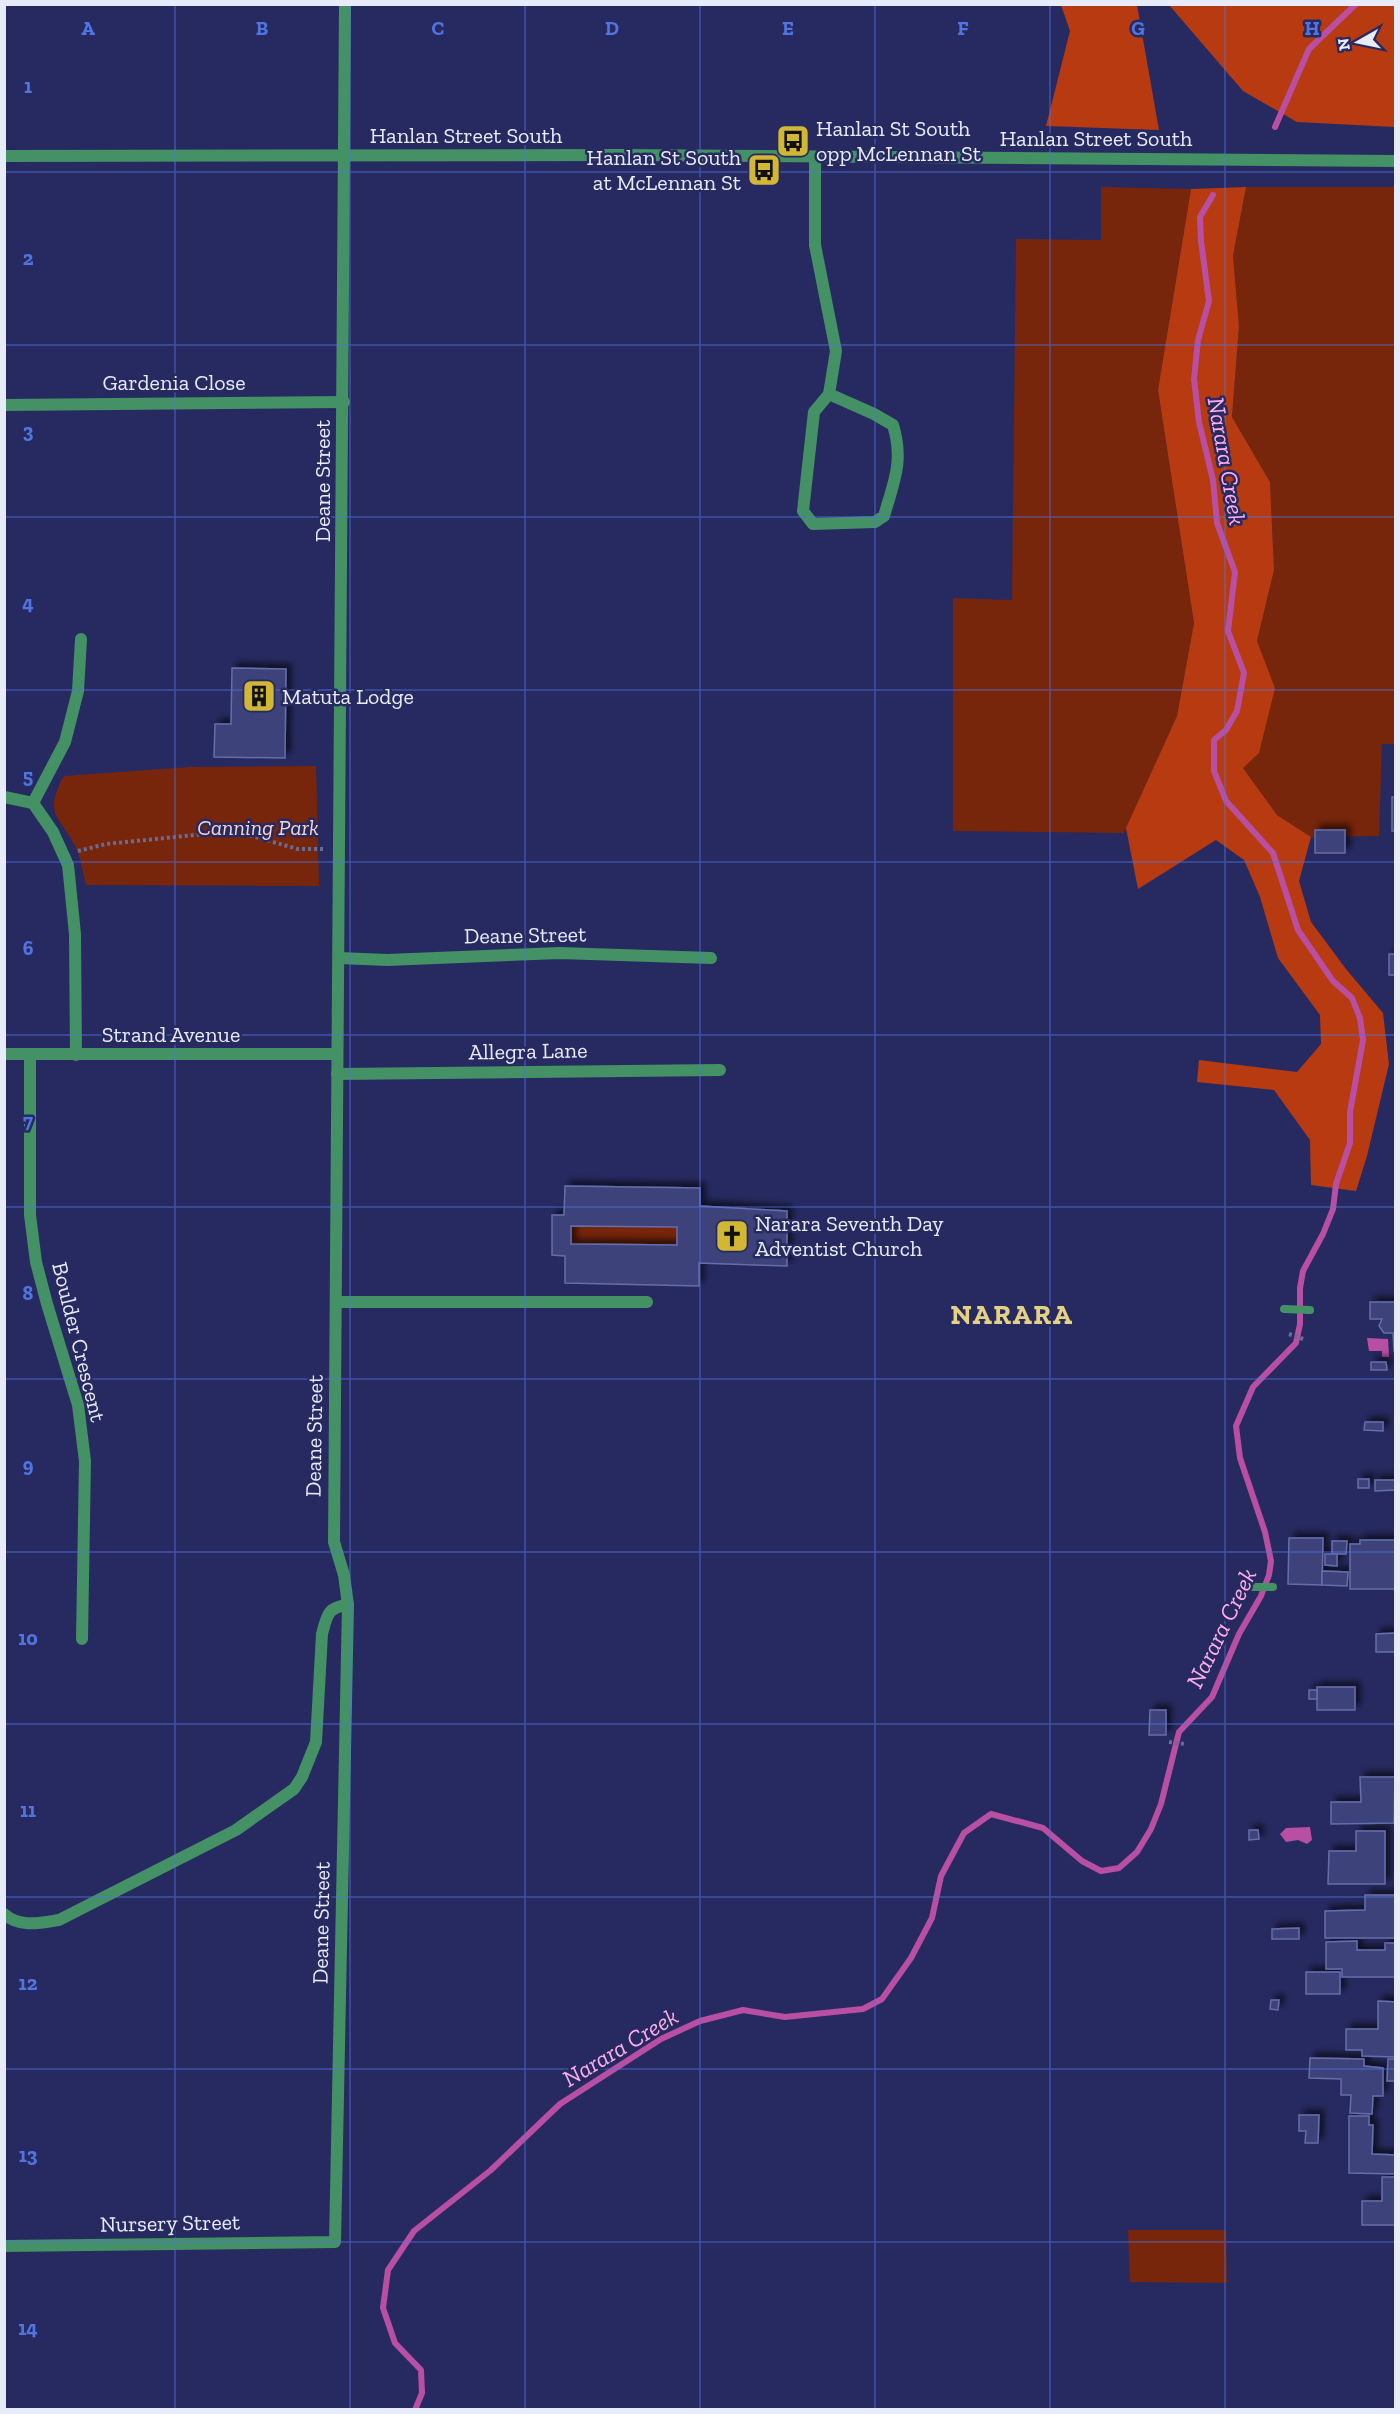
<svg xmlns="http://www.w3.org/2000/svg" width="1400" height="2414" font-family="'Zilla Slab',serif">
<defs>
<filter id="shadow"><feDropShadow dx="5" dy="-5" stdDeviation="3" flood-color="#0009"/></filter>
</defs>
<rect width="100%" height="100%" fill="#272a60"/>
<g fill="#77250b">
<path d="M1101,187L1191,189L1158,390L1194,623L1177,716L1124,833L953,831V598L1012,600L1016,239L1101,240Z"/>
<path d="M1246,187H1395L1396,744H1382L1379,836L1311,837L1277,815L1243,768L1275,689L1257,641L1274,570L1270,482L1232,417L1239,326L1233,256Z"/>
<path d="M316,766L319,886L86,885C83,875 82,863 78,853C65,818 40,818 64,776L190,767Z"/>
<path d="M571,1226L677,1227V1245L571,1244Z"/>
<path d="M1128,2230H1226L1227,2283L1130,2282Z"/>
</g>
<g fill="#b73a11">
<path d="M1061,5H1137L1159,130L1046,126L1070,31Z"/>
<path d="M1169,5H1395V127L1297,122L1243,91Z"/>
<path d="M1246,187L1233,256L1239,326L1232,417L1270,482L1274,570L1257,641L1275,688L1259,753L1243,768L1277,815L1311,837L1299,881L1311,922L1346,969L1383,1013L1389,1064L1367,1156L1356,1191L1311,1185L1310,1140L1274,1090L1197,1082L1199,1060L1297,1072L1321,1044L1320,1015L1278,958L1260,897L1244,860L1216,840L1138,889L1126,828L1177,716L1194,623L1158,390L1191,189Z"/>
</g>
<g fill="#b94fa2">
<path d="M1367,1338L1388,1339L1389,1357H1382V1351H1369Z"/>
<path d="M1310,1827L1312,1840L1307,1844L1298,1840L1286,1842L1280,1834L1286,1828Z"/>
</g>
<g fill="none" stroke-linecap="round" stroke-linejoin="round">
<g stroke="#b94fa2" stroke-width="6">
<path d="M1275,127L1309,49L1356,4"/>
<path d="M415,2410L422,2393L421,2370L395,2343L383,2308L388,2270L414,2231L491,2170L560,2104L661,2039L700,2021L743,2010L785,2017L863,2009L882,1999L911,1958L932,1918L941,1876L964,1833L991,1814L1043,1828L1082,1861L1101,1871L1119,1868L1137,1852L1151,1829L1161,1804L1179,1732L1212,1697L1239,1634L1261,1596L1269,1575L1271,1561L1265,1532L1240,1458L1236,1426L1253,1387L1296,1343L1300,1324V1288L1303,1271L1323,1234L1333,1209L1336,1184L1350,1143V1112L1363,1040L1360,1018L1352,998L1333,981L1298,930L1273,853L1226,801L1214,771V740L1226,730L1237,711L1244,673L1228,631L1235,572L1217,523L1213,480L1199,422L1194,379L1198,340L1209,301L1201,241L1200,217L1213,195"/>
</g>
</g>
<g fill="#3c437a" stroke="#656eaa" stroke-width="1.5" fill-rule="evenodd" filter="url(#shadow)">
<path d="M232,668L286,669L285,758L214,757L215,724H231Z"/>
<rect x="1392" y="797" width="4" height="34"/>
<rect x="1315" y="830" width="30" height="23"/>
<rect x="1389" y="954" width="7" height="21"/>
<path d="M565,1186L700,1188V1206L787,1211V1266L699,1263V1286L565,1283V1256L552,1255V1215H564ZM571,1226L677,1227V1245L571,1244Z"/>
<path d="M1370,1302H1396V1351H1394L1393,1333H1384L1379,1326L1382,1319H1370Z"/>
<path d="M1371,1362H1386L1387,1370H1371Z"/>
<path d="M1365,1422H1383V1431L1364,1430Z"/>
<rect x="1358" y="1479" width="11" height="9"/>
<path d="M1375,1480H1396V1490L1375,1491Z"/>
<path d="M1289,1538H1323L1322,1585L1288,1584Z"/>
<path d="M1360,1540H1396V1589H1350V1544H1360Z"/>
<path d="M1332,1541H1347L1346,1554H1332Z"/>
<path d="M1325,1554H1337V1566L1325,1565Z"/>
<path d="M1322,1571L1348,1572L1347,1586L1322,1585Z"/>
<path d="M1395,1633L1396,1652H1376V1634Z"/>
<rect x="1317" y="1687" width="38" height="23"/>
<rect x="1309" y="1690" width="8" height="9"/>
<path d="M1150,1710H1166V1735H1149Z"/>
<path d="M1360,1777H1395L1394,1823L1331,1824V1802H1361Z"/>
<path d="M1249,1830H1258L1259,1839L1249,1840Z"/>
<path d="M1356,1831H1385V1884H1328L1329,1851H1356Z"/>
<path d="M1365,1895H1396V1938H1325V1911L1365,1910Z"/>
<path d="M1299,1928V1939H1272V1929Z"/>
<path d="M1357,1941V1950H1385V1943H1396V1977H1342V1969H1326V1942Z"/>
<rect x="1306" y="1972" width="34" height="22"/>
<path d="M1271,2000H1279L1278,2010L1270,2009Z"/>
<path d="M1378,2001L1396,2002V2057L1362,2056V2050H1346V2029H1378Z"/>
<path d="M1310,2058L1364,2059V2066L1383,2068V2096H1373L1372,2114L1350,2113L1351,2095H1341V2079L1309,2078Z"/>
<path d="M1388,2059H1396V2081H1387Z"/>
<path d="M1299,2115H1319L1318,2143H1305L1306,2131H1299Z"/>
<path d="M1349,2116H1369V2125H1373L1372,2154L1396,2155V2174L1349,2173Z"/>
<path d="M1382,2177H1396V2225H1362V2201H1382Z"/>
</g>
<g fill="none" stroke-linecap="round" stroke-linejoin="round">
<g stroke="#696c94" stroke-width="4" stroke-dasharray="3 3" stroke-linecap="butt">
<path d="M78,851L106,844L234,831L298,849H325"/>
<path d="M1289,1334L1306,1340"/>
<path d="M1169,1742L1185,1744"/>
</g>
<g stroke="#439165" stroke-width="8">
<path d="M1284,1309L1310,1310"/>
<path d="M1252,1587H1273"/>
</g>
<g stroke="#439165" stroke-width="12">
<path d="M4,156L620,155L1396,161"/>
<path d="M815,158V245L836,351L829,394L814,412L803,511L813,524L875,522L884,516C894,481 904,461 893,425L874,414L829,394"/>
<path d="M4,405L344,402"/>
<path d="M4,797L33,803L53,832L68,865L75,934L76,1055"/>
<path d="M33,803L65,742L78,691L81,639"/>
<path d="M339,958L387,960L560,953L711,958"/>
<path d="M4,1054H337"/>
<path d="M30,1055V1215L36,1262L47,1304L78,1405L85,1461L82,1639"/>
<path d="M337,1074L720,1070"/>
<path d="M337,1302H647"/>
<path d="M4,1914C20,1928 40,1923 59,1920L236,1830L294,1789L302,1777L316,1742L322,1634C327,1616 327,1607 348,1605"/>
<path d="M4,2246L335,2242L348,1605L344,1575L334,1542L345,4"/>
</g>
</g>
<path fill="none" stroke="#5075e0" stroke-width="1.5" stroke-opacity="0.55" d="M175,4V2410M350,4V2410M525,4V2410M700,4V2410M875,4V2410M1050,4V2410M1225,4V2410M4,172H1396M4,345H1396M4,517H1396M4,690H1396M4,862H1396M4,1035H1396M4,1207H1396M4,1379H1396M4,1552H1396M4,1724H1396M4,1897H1396M4,2069H1396M4,2242H1396"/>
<defs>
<g id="bus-square" transform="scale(1.725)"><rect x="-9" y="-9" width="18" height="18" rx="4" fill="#d2b735" stroke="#272a60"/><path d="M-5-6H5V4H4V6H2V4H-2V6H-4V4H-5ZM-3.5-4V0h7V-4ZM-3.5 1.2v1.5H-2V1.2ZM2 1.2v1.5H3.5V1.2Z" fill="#111"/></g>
<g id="building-square" transform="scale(1.725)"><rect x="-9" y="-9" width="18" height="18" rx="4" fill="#d2b735" stroke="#272a60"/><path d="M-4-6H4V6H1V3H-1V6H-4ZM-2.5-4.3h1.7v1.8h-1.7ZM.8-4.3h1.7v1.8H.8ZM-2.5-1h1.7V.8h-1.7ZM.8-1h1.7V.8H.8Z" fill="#111"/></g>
<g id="church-square" transform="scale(1.725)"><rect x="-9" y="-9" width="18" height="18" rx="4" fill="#d2b735" stroke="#272a60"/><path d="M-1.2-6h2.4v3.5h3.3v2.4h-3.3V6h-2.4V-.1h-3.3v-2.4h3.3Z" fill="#111"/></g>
</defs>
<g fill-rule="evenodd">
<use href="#bus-square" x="793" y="141"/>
<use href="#bus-square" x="764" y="170"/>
<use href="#building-square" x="259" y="696"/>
<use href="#church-square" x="732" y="1236"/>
</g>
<g text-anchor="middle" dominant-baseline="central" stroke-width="5" stroke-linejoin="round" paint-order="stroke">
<g font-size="22" fill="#e8ebf9" stroke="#272a60" text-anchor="start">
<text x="816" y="128">Hanlan St South<tspan x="816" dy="25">opp McLennan St</tspan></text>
<text x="741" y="157" text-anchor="end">Hanlan St South<tspan x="741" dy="25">at McLennan St</tspan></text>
<text x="282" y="696">Matuta Lodge</text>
<text x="755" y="1223">Narara Seventh Day<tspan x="755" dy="25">Adventist Church</tspan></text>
</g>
<g font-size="22" fill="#e8ebf9" stroke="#272a60">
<text x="466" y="135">Hanlan Street South</text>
<text x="1096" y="138">Hanlan Street South</text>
<text x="174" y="382">Gardenia Close</text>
<text transform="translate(322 481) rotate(-90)">Deane Street</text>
<text transform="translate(525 935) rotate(-1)">Deane Street</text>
<text x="171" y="1034">Strand Avenue</text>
<text transform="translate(528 1051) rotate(-1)">Allegra Lane</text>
<text transform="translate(79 1342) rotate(76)">Boulder Crescent</text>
<text transform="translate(314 1436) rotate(-89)">Deane Street</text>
<text transform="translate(321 1923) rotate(-89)">Deane Street</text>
<text transform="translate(170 2223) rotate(-1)">Nursery Street</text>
</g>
<g font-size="22" font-style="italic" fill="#f6d5cb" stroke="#272a60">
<text x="258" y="827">Canning Park</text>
</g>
<g font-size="24" font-style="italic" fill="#feaee9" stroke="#272a60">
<text transform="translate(1227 461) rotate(80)">Narara Creek</text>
<text transform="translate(1221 1628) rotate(-64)">Narara Creek</text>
<text transform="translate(620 2047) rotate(-31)">Narara Creek</text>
</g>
<g font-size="28" font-weight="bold" letter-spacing="1.5" fill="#e4d184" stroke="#272a60">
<text x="1012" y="1314">NARARA</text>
</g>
</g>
<g font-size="20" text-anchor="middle" font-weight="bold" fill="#5075e0" stroke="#272a60" stroke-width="5" stroke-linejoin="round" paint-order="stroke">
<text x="88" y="35">A</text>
<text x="262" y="35">B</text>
<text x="438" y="35">C</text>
<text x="612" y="35">D</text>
<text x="788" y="35">E</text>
<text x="963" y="35">F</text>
<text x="1138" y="35">G</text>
<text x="1312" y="35">H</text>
<text x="28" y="93">1</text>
<text x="28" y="265">2</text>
<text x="28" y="438">3</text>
<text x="28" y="610">4</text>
<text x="28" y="783">5</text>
<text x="28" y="955">6</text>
<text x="28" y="1128">7</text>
<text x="28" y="1300">8</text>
<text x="28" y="1472">9</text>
<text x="28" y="1645">10</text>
<text x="28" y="1817">11</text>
<text x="28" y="1990">12</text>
<text x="28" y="2162">13</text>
<text x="28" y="2335">14</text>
</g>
<rect width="1400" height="2414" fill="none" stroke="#e8ebf9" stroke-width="12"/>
<g transform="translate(1358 42) rotate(261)" stroke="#272a60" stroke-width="4.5" paint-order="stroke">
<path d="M0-4.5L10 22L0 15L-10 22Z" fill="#e8ebf9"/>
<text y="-9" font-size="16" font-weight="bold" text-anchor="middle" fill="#e8ebf9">N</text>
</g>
</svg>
